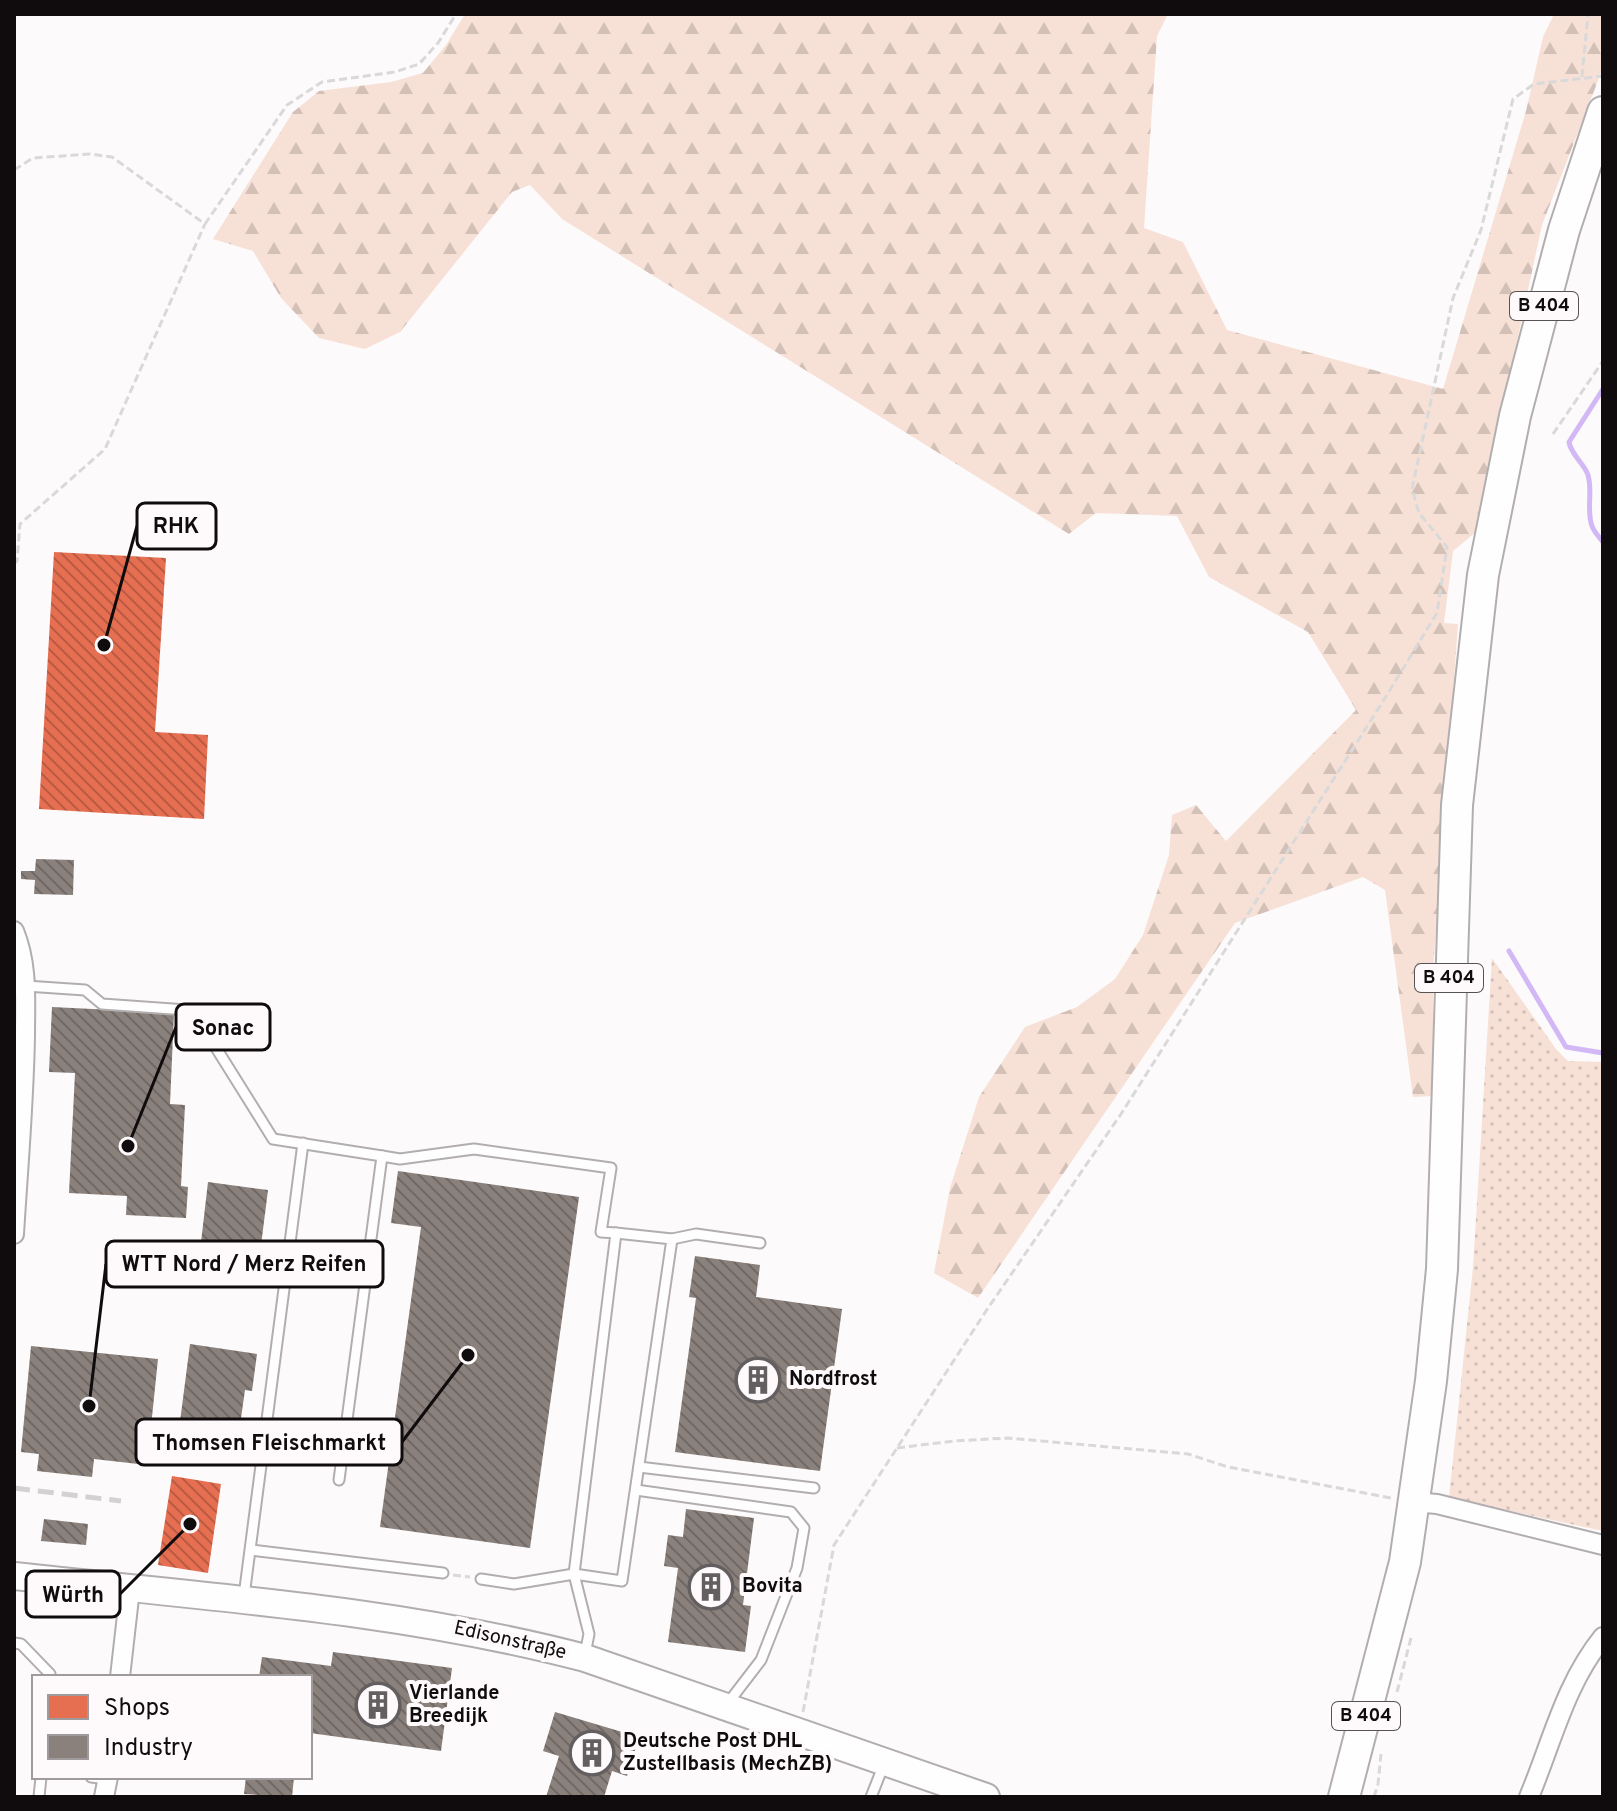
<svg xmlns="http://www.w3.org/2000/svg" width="1617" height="1811" font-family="Overpass,sans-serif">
<defs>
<pattern id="green-dots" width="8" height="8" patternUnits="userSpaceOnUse" patternTransform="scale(2)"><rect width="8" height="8" fill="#f7e1d7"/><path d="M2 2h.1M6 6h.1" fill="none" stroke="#d3c0b7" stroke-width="1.8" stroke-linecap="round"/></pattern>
<pattern id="forest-firs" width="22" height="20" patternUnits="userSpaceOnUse" patternTransform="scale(2)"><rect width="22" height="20" fill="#f7e1d7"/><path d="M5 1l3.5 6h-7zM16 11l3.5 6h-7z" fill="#d3c0b7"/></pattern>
<pattern id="shops-back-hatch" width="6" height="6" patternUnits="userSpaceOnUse" patternTransform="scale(2)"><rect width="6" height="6" fill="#e76f51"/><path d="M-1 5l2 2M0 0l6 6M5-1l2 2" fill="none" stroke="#ba5a42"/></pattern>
<pattern id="industry-back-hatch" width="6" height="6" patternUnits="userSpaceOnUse" patternTransform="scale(2)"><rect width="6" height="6" fill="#8a817c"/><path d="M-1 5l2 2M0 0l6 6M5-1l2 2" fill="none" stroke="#6f6864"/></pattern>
</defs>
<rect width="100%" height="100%" fill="#fdfafb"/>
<path fill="url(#green-dots)" d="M1492,958L1556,1049L1568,1061L1603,1062V1531L1449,1498L1473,1267Z"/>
<path fill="url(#forest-firs)" d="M465,14H1168L1157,36L1144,228L1183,242L1227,330L1443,389L1526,111L1543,37L1554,14H1603V68L1542,225L1476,532L1453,551L1444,623L1458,624L1433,971V1096L1413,1097L1385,890L1363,877L1235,923L978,1298L934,1273L950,1188L979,1097L1025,1027L1077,1007L1115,979L1143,935L1169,855L1172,815L1196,805L1226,841L1356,710L1308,632L1209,577L1177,516L1096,513L1069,534L562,219L530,185L512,192L400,332L365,349L319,338L281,298L253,251L213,239L293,112L319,91L391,82L423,73L446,45Z"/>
<g fill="url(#shops-back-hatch)">
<path d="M54,552L166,558L155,732L208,735L204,819L39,809Z"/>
<path d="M172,1476L221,1484L208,1573L158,1565Z"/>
</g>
<g fill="url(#industry-back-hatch)">
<path d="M36,859L74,860L73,895L34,894L35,880L21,879V871H35Z"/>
<path d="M52,1007L174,1013L170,1104L185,1105L181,1186L188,1187L186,1218L126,1215L127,1196L69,1193L75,1073L49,1072Z"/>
<path d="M398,1171L579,1197L530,1548L380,1527L421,1227L391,1223Z"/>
<path d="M208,1182L268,1190L256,1285L197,1277Z"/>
<path d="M695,1256L760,1265L756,1297L842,1309L820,1471L675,1452L696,1298L689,1297Z"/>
<path d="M190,1344L257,1354L252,1391L245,1390L236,1453L177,1445Z"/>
<path d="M31,1346L158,1359L147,1465L94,1459L92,1477L37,1471L39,1454L21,1452Z"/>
<path d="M686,1509L754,1518L743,1605L751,1606L745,1652L668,1642L678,1568L664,1566L668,1535L683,1537Z"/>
<path d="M44,1519L88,1524L86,1545L41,1541Z"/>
<path d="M333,1652L452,1668L441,1751L310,1733V1677H259L262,1657L331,1666Z"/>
<path d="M555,1712L639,1737L627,1776L612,1771L604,1797H546L559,1756L543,1751Z"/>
<path d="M246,1777H294L292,1797L244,1794Z"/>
</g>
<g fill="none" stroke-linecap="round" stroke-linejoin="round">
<g stroke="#d2b8f5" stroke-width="5">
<path d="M1603,389L1569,442C1571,455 1584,463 1588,475C1593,492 1586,510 1592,526C1594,532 1600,538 1603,542"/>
<path d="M1509,951L1566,1047L1603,1053"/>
</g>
<g stroke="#b2aeaf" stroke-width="13">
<g id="lane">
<path d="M26,986L85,990L102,1004L215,1012L213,1043L273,1139L382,1156"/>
<path d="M672,1239L696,1234L760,1243"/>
<path d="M639,1467L814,1488"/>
<path d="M339,1480L382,1156L400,1159L474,1149L611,1168L601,1232L616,1233L574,1574L589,1634L585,1654"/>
<path d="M636,1490L791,1512L804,1528L797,1568L761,1660L728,1703"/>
<path d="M251,1550L443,1573"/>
<path d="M481,1579L514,1584L574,1574L622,1581L672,1239L616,1233"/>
<path d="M244,1596L303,1143"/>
<path d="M14,1643L21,1644L50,1674V1677"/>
<path d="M91,1777L108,1779"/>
<path d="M39,1797L41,1777"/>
<path d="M871,1797L884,1764"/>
</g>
</g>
<g stroke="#b2aeaf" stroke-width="22">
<g id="street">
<path d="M14,931C28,965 25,1000 25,1035C24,1102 18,1168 14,1234"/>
<path d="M1414,1502L1437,1504L1603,1545"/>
<path d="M120,1677L130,1589"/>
<path d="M104,1797L108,1777"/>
<path d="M1529,1797C1552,1742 1565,1684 1603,1637"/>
</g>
</g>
<g stroke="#b2aeaf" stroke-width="30">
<path id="secondary" d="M14,1576C205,1597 398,1609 585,1658L986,1797"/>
</g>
<g stroke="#b2aeaf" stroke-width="34">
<path id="primary" d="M1344,1797L1405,1562L1431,1381L1442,1269L1457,805L1483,575L1515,416L1564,230L1603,112"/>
</g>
<g stroke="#d9d9d9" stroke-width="3" stroke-dasharray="8 4" stroke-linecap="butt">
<path d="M1582,77L1588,14"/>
<path d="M14,170L33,158L90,154L112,157L205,224L287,105L322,82L395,72L419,64L438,43L456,14"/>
<path d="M1553,434L1603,361"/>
<path d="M14,564L17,561L20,524L105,449L205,224"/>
<path d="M897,1448L954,1441L1008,1438L1188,1454L1228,1467L1391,1498"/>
<path d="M453,1575L470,1577"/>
<path d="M1397,1692L1412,1634"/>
<path d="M803,1712L834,1545L986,1311L1121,1114L1385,698L1437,613L1447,547L1419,513L1412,489L1453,298L1481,230L1513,99L1534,84L1603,76"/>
<path d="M1374,1797L1378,1784L1381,1754"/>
</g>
<use href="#lane" stroke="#fffefe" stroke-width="9"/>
<use href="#street" stroke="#fffefe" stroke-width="18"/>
<use href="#secondary" stroke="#fffefe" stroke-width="26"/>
<use href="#primary" stroke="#fffefe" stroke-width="30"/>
<path stroke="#d2d2d2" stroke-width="5" stroke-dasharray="16 8" stroke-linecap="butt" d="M14,1488L121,1501"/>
</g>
<defs>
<g id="building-ring" transform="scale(2.3)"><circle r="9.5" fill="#fef9fb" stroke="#635f60" stroke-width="1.5"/><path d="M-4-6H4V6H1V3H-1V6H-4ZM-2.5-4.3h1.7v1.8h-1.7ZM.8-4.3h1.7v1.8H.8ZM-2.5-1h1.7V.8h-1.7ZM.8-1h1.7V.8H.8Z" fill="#635f60"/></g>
</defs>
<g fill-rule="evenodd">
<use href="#building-ring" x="758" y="1380"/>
<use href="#building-ring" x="711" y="1587"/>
<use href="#building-ring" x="378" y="1705"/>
<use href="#building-ring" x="592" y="1753"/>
</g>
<g text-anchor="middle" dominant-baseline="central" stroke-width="8" stroke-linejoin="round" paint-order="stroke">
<g fill="#fef9fb" stroke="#575354" stroke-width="2">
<rect x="1510" y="292" width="68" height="28" rx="6"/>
<rect x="1415" y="964" width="68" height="28" rx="6"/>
<rect x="1332" y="1702" width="68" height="28" rx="6"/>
</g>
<g font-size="18" font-weight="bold" fill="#100c0d">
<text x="1544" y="306">B 404</text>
<text x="1449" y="978">B 404</text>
<text x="1366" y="1716">B 404</text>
</g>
<g font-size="20" font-weight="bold" fill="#100c0d" stroke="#fef9fb" text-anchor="start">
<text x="789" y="1380">Nordfrost</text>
<text x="742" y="1587">Bovita</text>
<text x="409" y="1694">Vierlande<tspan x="409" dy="23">Breedijk</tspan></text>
<text x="623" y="1742">Deutsche Post DHL<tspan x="623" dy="23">Zustellbasis (MechZB)</tspan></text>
</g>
<g font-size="20" fill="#100c0d" stroke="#fef9fb">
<text transform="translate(510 1641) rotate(13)">Edisonstraße</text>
</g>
</g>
<path fill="none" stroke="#100c0d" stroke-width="3" d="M104 645L137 526M128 1146L176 1027M89 1406L106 1264M468 1355L402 1442M190 1524L120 1594"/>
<g fill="#100c0d" stroke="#fef9fb" stroke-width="3">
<circle cx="104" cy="645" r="8"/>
<circle cx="128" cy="1146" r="8"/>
<circle cx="89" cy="1406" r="8"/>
<circle cx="468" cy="1355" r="8"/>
<circle cx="190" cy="1524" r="8"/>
</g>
<g fill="#fef9fb" stroke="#100c0d" stroke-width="3">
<rect x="137" y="503" width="79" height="46" rx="8"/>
<rect x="176" y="1004" width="94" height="46" rx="8"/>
<rect x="106" y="1241" width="277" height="46" rx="8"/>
<rect x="136" y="1419" width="266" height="46" rx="8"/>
<rect x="26" y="1571" width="94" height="46" rx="8"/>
</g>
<g font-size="22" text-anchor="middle" font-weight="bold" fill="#100c0d">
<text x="176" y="533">RHK</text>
<text x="223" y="1035">Sonac</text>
<text x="244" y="1271">WTT Nord / Merz Reifen</text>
<text x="269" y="1450">Thomsen Fleischmarkt</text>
<text x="73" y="1602">Würth</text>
</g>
<rect width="1617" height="1811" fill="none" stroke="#100c0d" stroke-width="32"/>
<rect x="32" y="1675" width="280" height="104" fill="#fef9fb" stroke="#9f9a9c" stroke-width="2"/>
<rect x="48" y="1695" width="40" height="24" fill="#e76f51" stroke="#9f9a9c" stroke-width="2"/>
<text x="104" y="1715" font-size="24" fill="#100c0d">Shops</text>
<rect x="48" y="1735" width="40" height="24" fill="#8a817c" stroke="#9f9a9c" stroke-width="2"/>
<text x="104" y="1755" font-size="24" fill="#100c0d">Industry</text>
</svg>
